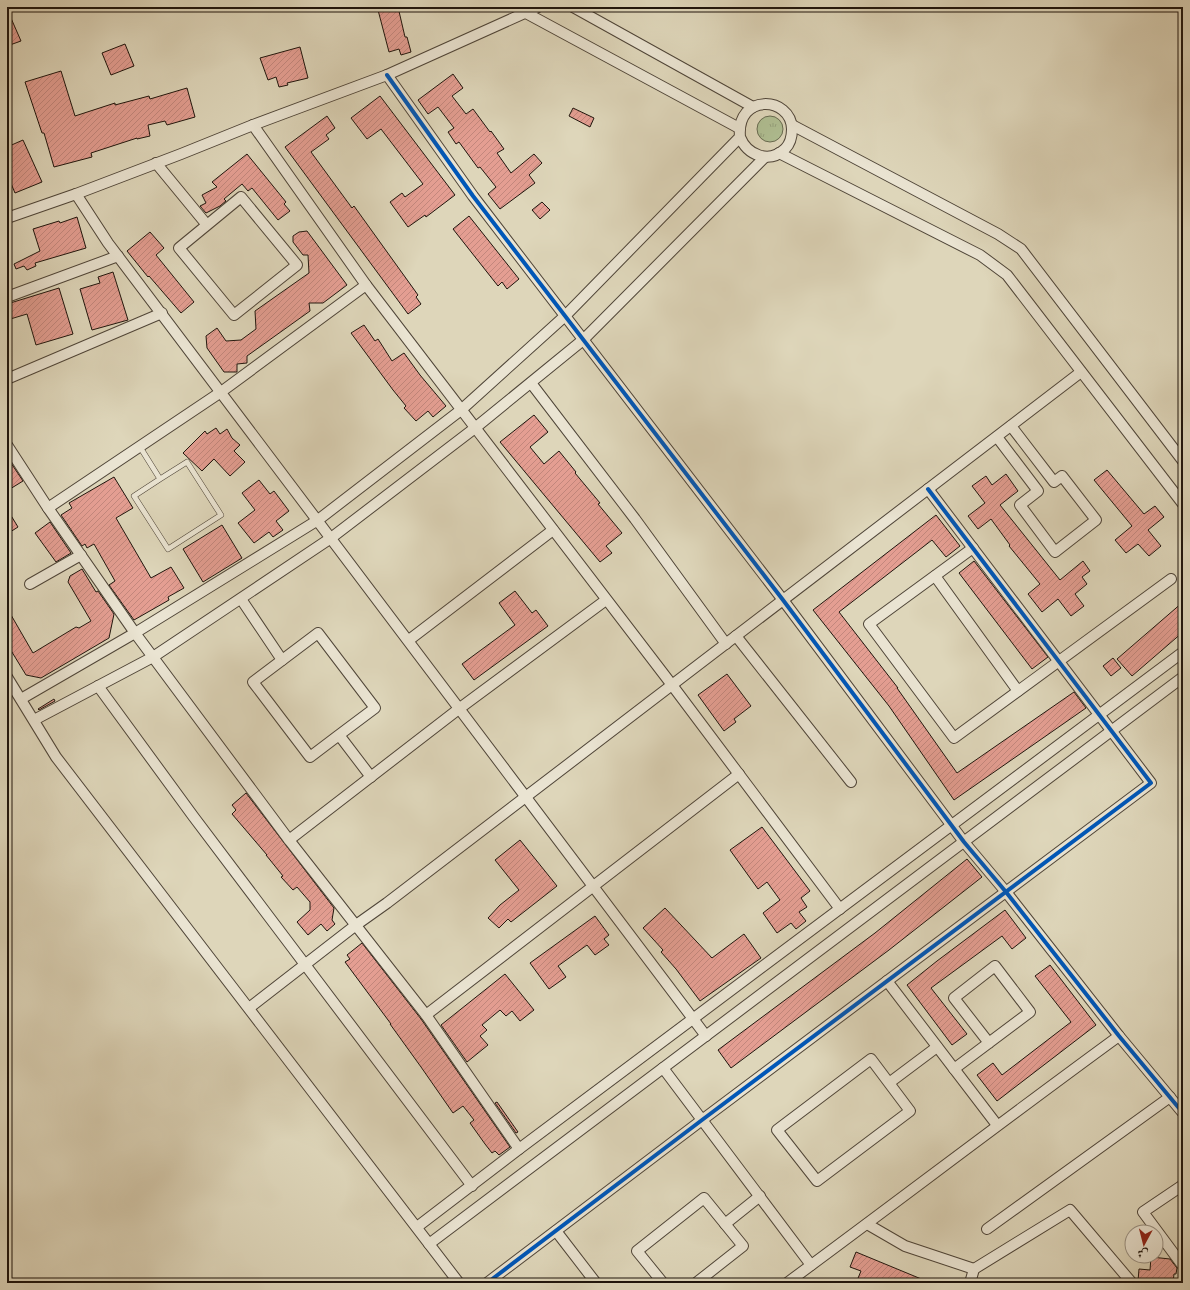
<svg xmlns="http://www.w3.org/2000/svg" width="1190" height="1290" font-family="'IM FELL Great Primer',Amiri,serif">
<defs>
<pattern id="grass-tufts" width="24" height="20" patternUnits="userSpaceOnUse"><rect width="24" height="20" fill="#afbe92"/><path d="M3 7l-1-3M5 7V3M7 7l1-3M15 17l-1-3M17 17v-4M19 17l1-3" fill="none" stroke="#96a27d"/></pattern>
<pattern id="building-hatch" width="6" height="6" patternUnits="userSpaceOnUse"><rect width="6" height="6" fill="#e49e92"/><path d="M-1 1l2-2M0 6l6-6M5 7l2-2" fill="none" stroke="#c3877d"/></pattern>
</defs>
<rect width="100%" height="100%" fill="#ded6ba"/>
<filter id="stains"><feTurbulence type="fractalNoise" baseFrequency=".005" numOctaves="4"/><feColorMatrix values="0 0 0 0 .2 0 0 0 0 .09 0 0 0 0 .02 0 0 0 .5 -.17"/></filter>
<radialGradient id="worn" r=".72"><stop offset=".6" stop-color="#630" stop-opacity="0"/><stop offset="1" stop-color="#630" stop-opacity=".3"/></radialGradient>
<circle fill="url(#grass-tufts)" stroke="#676a50" cx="770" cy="129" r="13"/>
<g fill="url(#building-hatch)" stroke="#1f150d">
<path d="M391,7H398L405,37H407L411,52L401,55L399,49L389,52L378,10Z"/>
<path d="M7,9L21,41L7,46Z"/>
<path d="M125,44L134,66L111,75L102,53Z"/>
<path d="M300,47L308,78L287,83L288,85L279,87L276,77L268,80L260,58Z"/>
<path d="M61,71L75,116L115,103V105L149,96L150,99L187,88L195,117L167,125L165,121L148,125L150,136L137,139V138L91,153L92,157L54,167L44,133H42L25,82Z"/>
<path d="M453,74L463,88L452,96L466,114L473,109L490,132L491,131L504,149L497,153L511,173L534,154L542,163L529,175L535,183L500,209L488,194L496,187L480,167L478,168L459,142L456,144L448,132L454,128L438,107L428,114L418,100Z"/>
<path d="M380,96L455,195L426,217L425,215L408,227L390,202L402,193L405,197L423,184L381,129L367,139L351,118Z"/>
<path d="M573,108L594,118L590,127L569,116Z"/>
<path d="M327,116L335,128L326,135L329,139L311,152L352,208L354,206L418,295L416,297L421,304L408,314L285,147Z"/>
<path d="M23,140L42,182L15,193L7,174V147Z"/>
<path d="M247,154L286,202L284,204L290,211L278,220L252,188L248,191L242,184L224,199L226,201L220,206L206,213L200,206L206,203L202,195L217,187L212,182Z"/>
<path d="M542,202L550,210L540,219L532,210Z"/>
<path d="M469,216L519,279L507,289L502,282L498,286L453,229Z"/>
<path d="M77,217L86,248L35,263L36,266L27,270L24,266L16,269L14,264L40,251L33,229L59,221L60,223Z"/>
<path d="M307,231L347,285L323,303H309L310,311L247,356V363L237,364V372H224L207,348L206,336L217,328L226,341L241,340L256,329L255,311L309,273L308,255H303L293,242V236L299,232Z"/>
<path d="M150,232L164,248L156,255L194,302L181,313L149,276L148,277L127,251Z"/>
<path d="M113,272L128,320L92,330L80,289L100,283L98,277Z"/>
<path d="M59,288L73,334L36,345L27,314L7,320V304Z"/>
<path d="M364,325L375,341L378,339L392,361L404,353L420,375L446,406L433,417L428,411L416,421L404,408L406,406L393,390L351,333Z"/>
<path d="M534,415L548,432L530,447L544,464L559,451L576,472L575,473L600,503L598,504L622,533L606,546L612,553L600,562L500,442Z"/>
<path d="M216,428L220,434L227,429L232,438L240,445L234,451L245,462L230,476L214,459L202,471L183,453L205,431L207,434Z"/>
<path d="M7,457L23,481L10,489L7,484Z"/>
<path d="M1107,470L1144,514L1155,506L1164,517L1148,530L1161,546L1149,556L1138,544L1126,553L1115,540L1132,526L1094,480Z"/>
<path d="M1006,474L1018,491L1000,505L1060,580L1083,561L1090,571L1082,577L1087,584L1075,594L1084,606L1071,616L1058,599L1042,612L1028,594L1040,584L1009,546L1010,545L991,519L978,529L968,516L985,503L972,486L986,476L992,485Z"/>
<path d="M114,477L133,508L116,518L151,578L171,567L184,588L168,597L169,600L134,620L109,585L115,581L94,544L87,548L85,544L82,546L61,515L72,508L69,503Z"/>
<path d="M259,480L270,494L274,491L289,511L276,521L283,530L273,537L269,532L254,543L238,523L255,510L242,493Z"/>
<path d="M7,509L18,527L7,534Z"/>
<path d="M936,515L960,546L946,557L932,540L839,612L898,688H897L957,773L1074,692L1086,708L954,800L889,706L813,610Z"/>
<path d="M50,522L71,553L56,562L35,533Z"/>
<path d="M222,525L242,558L203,582L183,549Z"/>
<path d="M974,561L1048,657L1032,669L959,573Z"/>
<path d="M82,569L96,592L98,591L114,614L109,638L41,678L26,675L7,644V608L33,653L76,627L79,628L91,621L68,582L70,576Z"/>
<path d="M515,591L532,613L536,610L548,626L474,680L462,664L515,625L499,603Z"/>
<path d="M1183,602V632L1132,676L1117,659Z"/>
<path d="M1113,658L1121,668L1111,676L1103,666Z"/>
<path d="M727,674L751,706L734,719L736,722L724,731L698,695Z"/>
<path d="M54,699L55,701L39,710L38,709Z"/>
<path d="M246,793L334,908L332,920L335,924L327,931L321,924L308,935L297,922L310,910V902L297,887L293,890L281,877L283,876L266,855H267L232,814L236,810L232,805Z"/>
<path d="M762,827L810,891L801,898L807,907L799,912L806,921L796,929L791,923L777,933L763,913L780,900L767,882L758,889L730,850Z"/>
<path d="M520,840L557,886L511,922L508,919L499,928L488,918L500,905L519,890L495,860Z"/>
<path d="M967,859L982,877L889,950L731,1068L718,1050L875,933Z"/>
<path d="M665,908L712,958L744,934L761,958L700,1001L676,969L661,952L663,950L643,928Z"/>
<path d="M1005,910L1026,938L1012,949L1002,936L931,988L967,1034L952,1045L907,985L937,961Z"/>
<path d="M595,916L609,935L604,939L609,945L595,955L587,945L558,966L566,977L549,989L530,963Z"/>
<path d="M362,943L421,1019L510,1147L499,1155L495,1151L492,1153L485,1144L470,1123L474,1120L463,1106L453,1113L421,1067L390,1024H391L345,962L350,959L347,955Z"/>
<path d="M1050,965L1096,1025L997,1101L977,1075L993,1063L1002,1075L1071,1022L1035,976Z"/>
<path d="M505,974L534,1010L520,1021L512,1011L506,1016L500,1010L482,1025L487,1030L480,1036L488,1045L467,1062L441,1025Z"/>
<path d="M497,1102L518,1132L516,1133L495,1103Z"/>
<path d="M856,1252L931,1283H856L861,1271L850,1267Z"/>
<path d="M1151,1257L1170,1259L1177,1268L1176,1274H1174L1173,1283H1151L1138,1281L1139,1269L1150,1270Z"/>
</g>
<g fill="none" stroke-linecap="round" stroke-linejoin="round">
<g stroke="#4f4538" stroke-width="6">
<path id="service" d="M140,447L160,479L134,496L168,549L221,515L187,462L160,479"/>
</g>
<g stroke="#4f4538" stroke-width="12">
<g id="minor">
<path d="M573,7L753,107"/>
<path d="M526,13L739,128"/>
<path d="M387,75L473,196L783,600L964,842L1006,892L1119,1036L1183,1113"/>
<path d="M253,125L366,285L672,685L840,909"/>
<path d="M792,125L998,234L1021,249L1183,461"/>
<path d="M779,153L980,255L1007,275L1183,504"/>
<path d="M156,163L207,225L179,248L234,315L297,265L241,197L207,225"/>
<path d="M76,194L108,243L706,1036"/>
<path d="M7,218L76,194L181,154L253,125L387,75L538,7"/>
<path d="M7,297L118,256"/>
<path d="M7,379L162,313"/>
<path d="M531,383L635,519L726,644"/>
<path d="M997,437L1038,491L1020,505L1055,552L1096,520L1062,476L1054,482L1011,426"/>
<path d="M7,445L48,508L135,633L289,840L426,1015L519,1149"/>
<path d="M48,508L221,392L366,285"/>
<path d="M973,548L869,624L954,738L1171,579"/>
<path d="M935,576L1018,691"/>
<path d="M30,584L81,555"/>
<path d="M241,599L282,660"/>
<path d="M736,636L851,782"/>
<path d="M409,640L553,530"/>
<path d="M7,677L56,757L459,1283"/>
<path d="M98,686L193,816L472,1186"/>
<path d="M21,699L135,633L318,520L461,410L565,316L740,137C736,93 791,96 792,129C792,137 790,144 785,149C769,164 747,155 740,137"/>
<path d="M34,720L153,657L331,538L475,428L583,340L765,157"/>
<path d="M339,735L375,708L318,633L253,682L310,757L339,735L371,777"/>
<path d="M289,840L460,708L606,600"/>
<path d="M887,981L997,1125"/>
<path d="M249,1008L356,925L387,903L1081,372"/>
<path d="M426,1015L739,774"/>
<path d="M663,1068L811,1265"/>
<path d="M954,1069L1030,1012L995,966L954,998L989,1043"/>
<path d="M889,1083L871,1059L777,1130L817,1181L910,1111L889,1083L937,1047"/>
<path d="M1183,1185L1143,1212L1183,1266"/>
<path d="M725,1224L760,1196"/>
<path d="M867,1224L905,1246L974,1269L970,1283"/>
<path d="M417,1227L519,1149L1183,652"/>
<path d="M987,1229L1170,1097"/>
<path d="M556,1231L596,1283"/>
<path d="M429,1244L1183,677"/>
<path d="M974,1269L1070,1210L1132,1283"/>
<path d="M487,1283L702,1120L1151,783L928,489"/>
<path d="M663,1283L637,1251L704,1198L743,1246L696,1283"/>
<path d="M787,1283C898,1201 1008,1117 1119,1036"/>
</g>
</g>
<use href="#service" stroke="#eae4d2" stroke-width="5"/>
<use href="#minor" stroke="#eae4d2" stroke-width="10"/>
<g stroke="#eae4d2" stroke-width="6">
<g id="cycleway">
<path d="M387,75L473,196L783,600L964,842L1006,892L1119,1036L1183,1113"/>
<path d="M487,1283L702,1120L1151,783L928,489"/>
</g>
</g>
<use href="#cycleway" stroke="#0057b8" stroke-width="4"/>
</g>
<rect width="1190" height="1290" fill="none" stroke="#ded6ba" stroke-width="24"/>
<rect x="8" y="8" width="1174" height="1274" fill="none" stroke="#1f150d" stroke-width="2"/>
<rect x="12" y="12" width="1166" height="1266" fill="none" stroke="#1f150d"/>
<g transform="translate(1144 1244) rotate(187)"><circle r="19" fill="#eae4d2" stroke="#999183"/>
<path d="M0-3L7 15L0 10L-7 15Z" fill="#8f2418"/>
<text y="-6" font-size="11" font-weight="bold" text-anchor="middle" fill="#1f150d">ش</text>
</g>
<rect width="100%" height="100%" filter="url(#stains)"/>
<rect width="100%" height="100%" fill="url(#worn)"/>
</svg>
